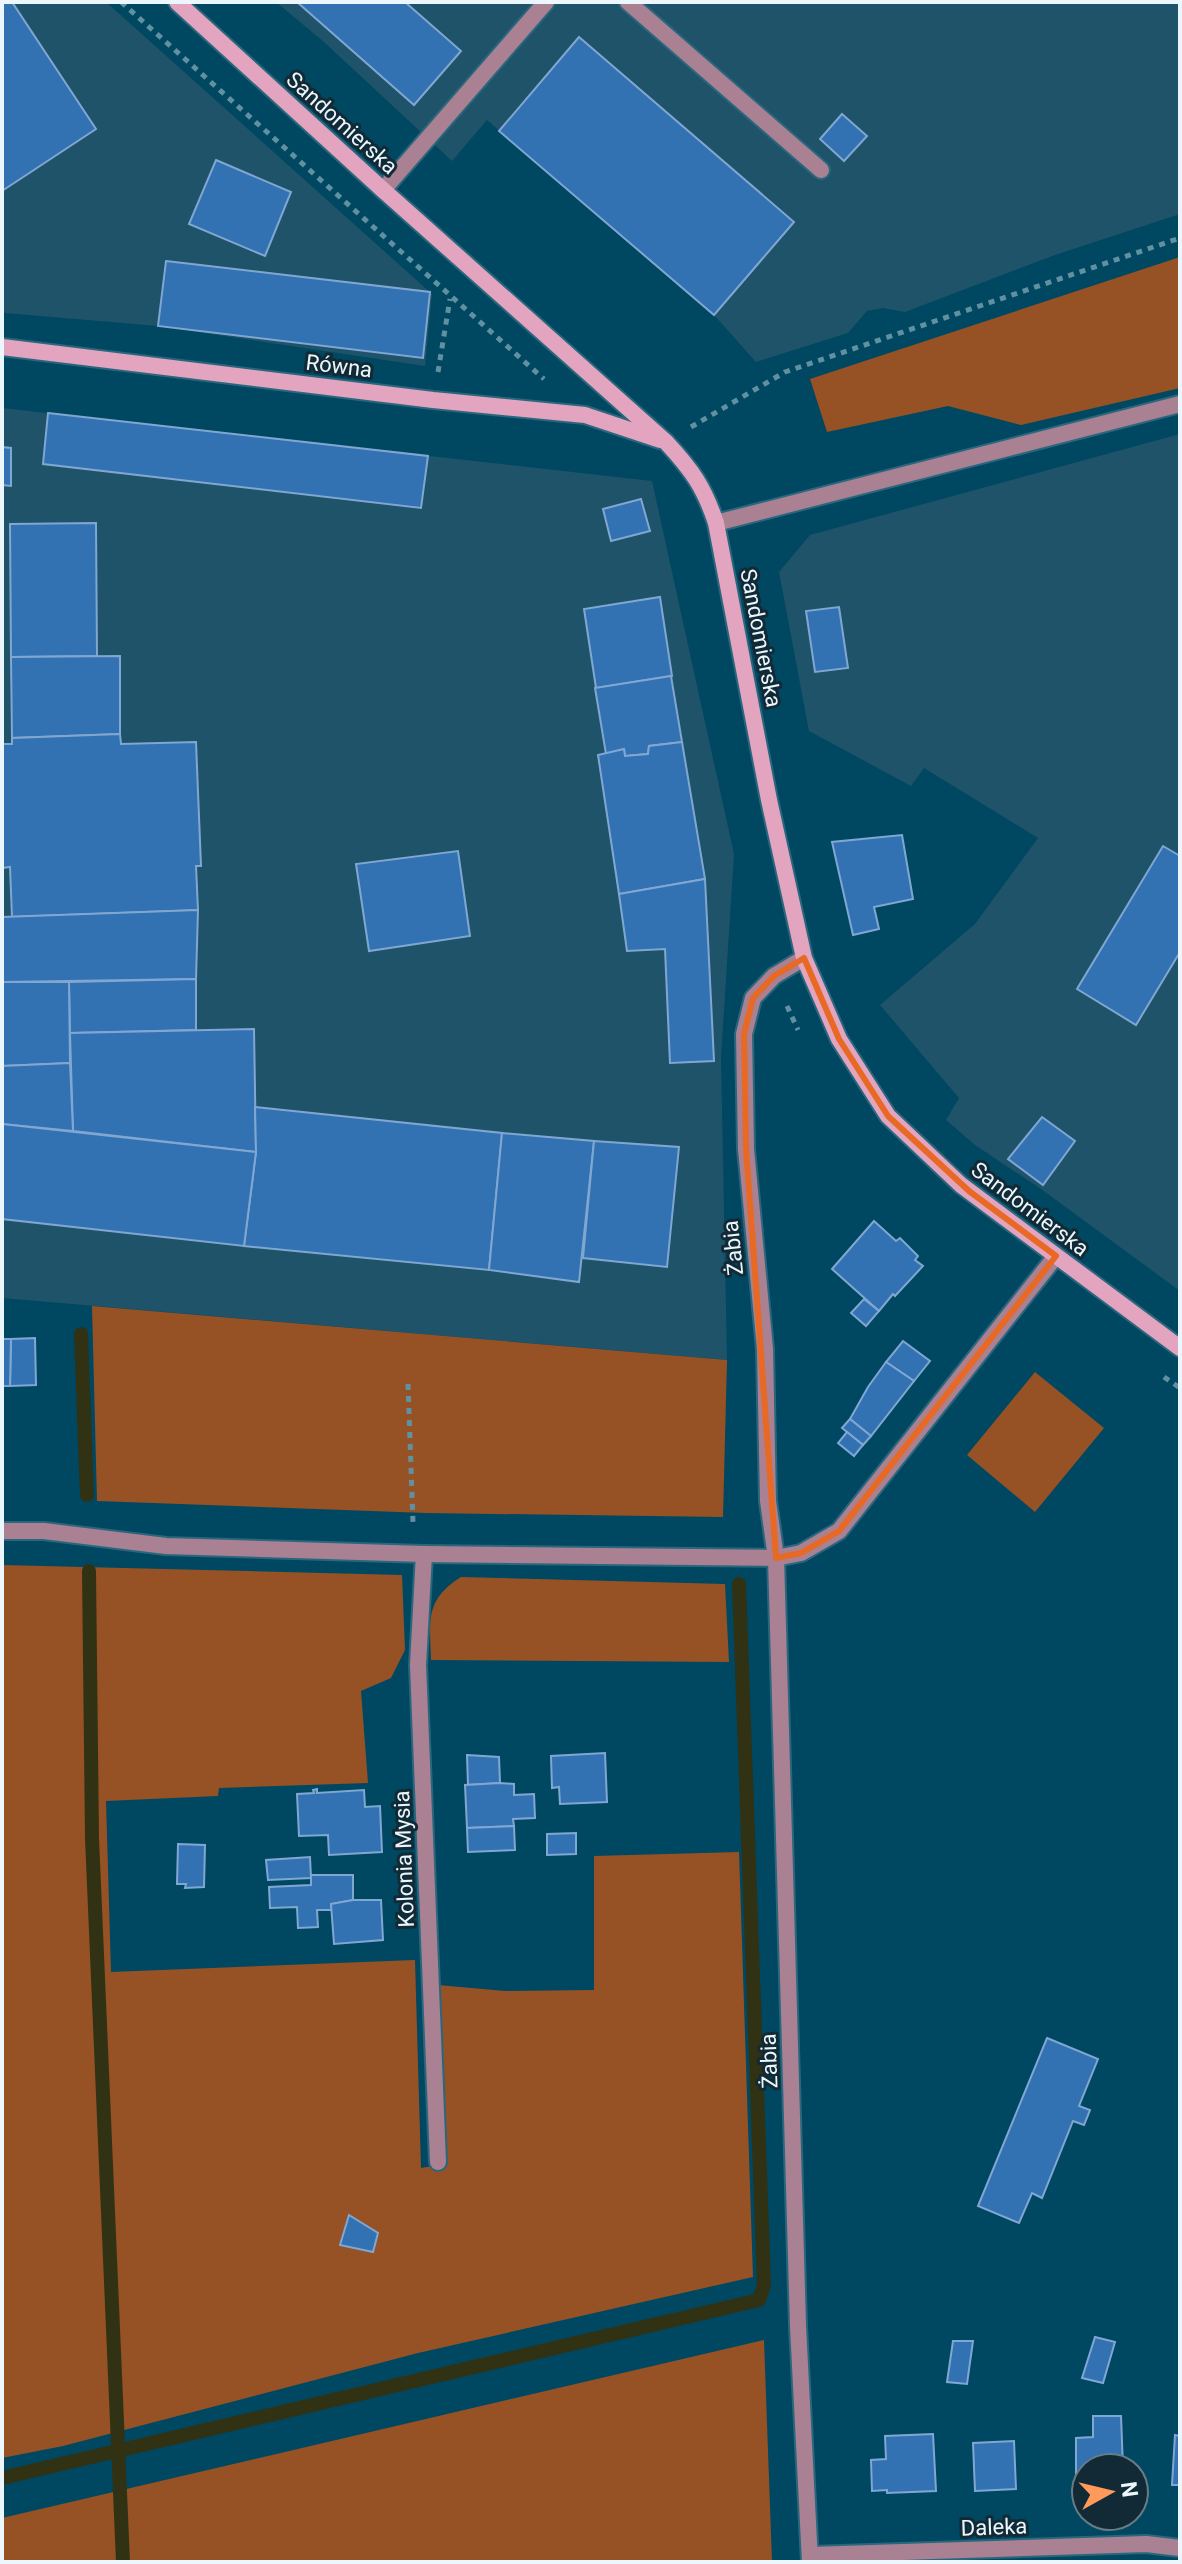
<svg xmlns="http://www.w3.org/2000/svg" width="1182" height="2564" font-family="Roboto,sans-serif">
<rect width="100%" height="100%" fill="#004761"/>
<g fill="#1e536a">
<path d="M2,2H106L432,294L425,366L158,326L5,313L2,309Z"/>
<path d="M276,2H1180V214L1055,255L905,312L883,308L867,311L848,333L756,362L714,315L487,120L452,161L324,42Z"/>
<path d="M2,408L652,481L734,854L721,1057L727,1360L2,1298Z"/>
<path d="M1180,434V1291L1041,1189L975,1145L946,1120L959,1098L880,1005L975,924L1038,838L924,768L911,786L809,731L779,572L810,535Z"/>
</g>
<g fill="#965224">
<path d="M1180,257V388L1021,425L948,406L827,432L810,379Z"/>
<path d="M92,1306L727,1360L723,1517L426,1513L97,1501Z"/>
<path d="M1035,1372L1104,1428L1035,1512L967,1455Z"/>
<path d="M2,1565L402,1575L405,1650L391,1678L361,1691L368,1783L219,1788L218,1796L106,1801L111,1972L415,1960L421,2168L444,2164L438,1985L505,1991L594,1990V1856L739,1852L753,2277L418,2353L63,2446L2,2458Z"/>
<path d="M461,1577L725,1584L729,1662L431,1660C430,1622 424,1600 461,1577Z"/>
<path d="M764,2340L772,2562H2V2518Z"/>
</g>
<g fill="none" stroke-linecap="round" stroke-linejoin="round">
<g stroke="#313214" stroke-width="14">
<path d="M81,1334L87,1495"/>
<path d="M89,1571L92,1838L123,2562"/>
<path d="M2,2478L759,2300L764,2285L739,1584"/>
</g>
</g>
<g fill="#3271b2" stroke="#80a7d2" stroke-width="2">
<path d="M2,2H12L96,129L2,191Z"/>
<path d="M297,2H405L461,51L414,105Z"/>
<path d="M579,37L794,222L714,315L499,131Z"/>
<path d="M842,114L867,136L844,161L820,139Z"/>
<path d="M216,160L291,192L265,256L189,224Z"/>
<path d="M166,261L430,292L423,358L158,326Z"/>
<path d="M48,413L428,456L421,508L43,464Z"/>
<path d="M2,447L11,448V486L2,485Z"/>
<path d="M641,499L650,531L611,541L603,509Z"/>
<path d="M96,523L97,656L11,657L10,524Z"/>
<path d="M660,597L672,676L596,688L584,609Z"/>
<path d="M839,607L848,668L815,672L806,611Z"/>
<path d="M120,656V734L12,738L11,657Z"/>
<path d="M671,676L682,742L649,746L648,754L625,756L624,749L606,754L595,688Z"/>
<path d="M120,734L121,744L196,742L201,866H196L198,910L12,917L10,867L2,868V744H12V738Z"/>
<path d="M682,742L705,879L619,894L598,755L624,749L625,756L648,754L649,746Z"/>
<path d="M902,835L913,899L874,907L879,929L853,935L832,842Z"/>
<path d="M1163,846L1180,856V952L1136,1025L1077,989Z"/>
<path d="M458,851L470,936L369,951L356,864Z"/>
<path d="M705,879L714,1061L670,1063L665,949L627,951L619,894Z"/>
<path d="M198,910L196,979L2,982V917Z"/>
<path d="M196,979V1030L70,1033L69,982Z"/>
<path d="M2,982H69L70,1063L2,1066Z"/>
<path d="M254,1029L256,1152L73,1131L70,1033Z"/>
<path d="M70,1063L73,1131L2,1124V1066Z"/>
<path d="M255,1107L502,1133L489,1270L244,1246L256,1152Z"/>
<path d="M1042,1117L1075,1141L1043,1185L1008,1159Z"/>
<path d="M2,1124L256,1152L244,1246L2,1219Z"/>
<path d="M502,1133L594,1141L579,1282L489,1270Z"/>
<path d="M594,1141L679,1147L667,1267L583,1258Z"/>
<path d="M874,1221L896,1241L900,1238L918,1256L915,1260L923,1266L895,1296L893,1294L879,1311L832,1269Z"/>
<path d="M864,1299L879,1311L866,1326L851,1313Z"/>
<path d="M35,1338L36,1385L10,1386L11,1339Z"/>
<path d="M2,1339H11L10,1386H2Z"/>
<path d="M903,1341L930,1361L914,1381L886,1362Z"/>
<path d="M886,1362L914,1381L871,1436L850,1419L868,1387Z"/>
<path d="M850,1419L871,1436L863,1445L842,1428Z"/>
<path d="M847,1432L863,1445L854,1456L838,1443Z"/>
<path d="M605,1753L607,1802L560,1804L559,1787L552,1788L551,1756Z"/>
<path d="M467,1755L499,1757L500,1783L468,1785Z"/>
<path d="M500,1783L514,1784V1795L534,1794L535,1818L513,1819L514,1826L467,1828L465,1785Z"/>
<path d="M317,1789V1793L364,1790L365,1807L380,1806L382,1852L329,1855L328,1835L299,1836L297,1794L314,1793L313,1790Z"/>
<path d="M514,1826L515,1850L468,1852L467,1828Z"/>
<path d="M576,1833V1854L547,1855V1834Z"/>
<path d="M178,1844L205,1845L204,1887L185,1888L186,1884H177Z"/>
<path d="M310,1857L311,1878L268,1880L266,1860Z"/>
<path d="M311,1875H353V1900L331,1904L332,1910H317L318,1927L298,1928L297,1907L270,1908L269,1887L311,1885Z"/>
<path d="M353,1900H381L383,1940L334,1944L331,1904Z"/>
<path d="M1047,2038L1098,2059L1079,2106L1090,2110L1084,2125L1073,2121L1042,2198L1032,2193L1019,2223L978,2206Z"/>
<path d="M349,2215L378,2233L373,2252L340,2245Z"/>
<path d="M1095,2337L1115,2342L1103,2383L1082,2378Z"/>
<path d="M953,2341H973L967,2384L947,2382Z"/>
<path d="M1093,2416H1121L1123,2468H1086V2486H1076V2438L1093,2437Z"/>
<path d="M933,2434L936,2491L887,2493V2490L872,2491L871,2460L886,2459L885,2436Z"/>
<path d="M1175,2435L1180,2436V2485H1172Z"/>
<path d="M1014,2441L1016,2489L975,2491L973,2443Z"/>
</g>
<g fill="none" stroke-linecap="round" stroke-linejoin="round">
<g stroke="#2a677d" stroke-width="20">
<g id="lane">
<path d="M628,2L821,170"/>
<path d="M383,190L546,2"/>
<path d="M716,523L1180,404"/>
<path d="M424,1554L418,1665L438,2162"/>
</g>
</g>
<g stroke="#2a677d" stroke-width="20">
<g id="street">
<path d="M804,958L774,976L753,998L744,1034L746,1149L765,1349L768,1501L776,1558L798,2326L810,2562"/>
<path d="M2,1531H44L166,1546L424,1554L776,1558L801,1553L839,1531L1056,1256"/>
<path d="M810,2555L1146,2544L1180,2548"/>
</g>
</g>
<g stroke="#2a677d" stroke-width="20">
<g id="secondary">
<path d="M177,2L383,190L666,442C692,470 704,487 716,523L769,800L804,958L839,1039L888,1116L961,1185L1180,1348"/>
<path d="M2,347L433,400L585,415L660,440"/>
</g>
</g>
<g stroke="#6190a1" stroke-width="5" stroke-dasharray="6 6" stroke-linecap="butt">
<path d="M121,2L544,379"/>
<path d="M438,372L450,299"/>
<path d="M691,427L785,372L1180,238"/>
<path d="M787,1006L798,1030"/>
<path d="M1164,1377L1180,1388"/>
<path d="M408,1384L413,1523"/>
</g>
<use href="#lane" stroke="#a98192" stroke-width="16"/>
<use href="#street" stroke="#a98192" stroke-width="16"/>
<use href="#secondary" stroke="#e3a4c0" stroke-width="16"/>
</g>
<path fill="none" stroke="#e86924" stroke-width="6" stroke-linejoin="round" d="M804,958L839,1039L888,1116L969,1191L1056,1256L839,1531L801,1553L776,1558L746,1149L744,1034L753,998L774,976Z"/>
<g text-anchor="middle" dominant-baseline="central" stroke-width="6" stroke-linejoin="round" paint-order="stroke">
<g font-size="22" fill="#ebf7fd" stroke="#112a36">
<text transform="translate(342 123) rotate(42)">Sandomierska</text>
<text transform="translate(339 366) rotate(7)">Równa</text>
<text transform="translate(761 638) rotate(79)">Sandomierska</text>
<text transform="translate(1030 1209) rotate(37)">Sandomierska</text>
<text transform="translate(733 1248) rotate(-96)">Żabia</text>
<text transform="translate(404 1859) rotate(-92)">Kolonia Mysia</text>
<text transform="translate(769 2061) rotate(-92)">Żabia</text>
<text transform="translate(994 2527) rotate(-2)">Daleka</text>
</g>
</g>
<rect width="1182" height="2564" fill="none" stroke="#ebf7fd" stroke-width="8"/>
<g transform="translate(1110 2492) rotate(82)"><circle r="38" fill="#112a36" stroke="#687c86" stroke-width="2"/>
<path d="M0-6L14 30L0 20L-14 30Z" fill="#ff9a5b"/>
<text y="-12" font-size="22" font-weight="bold" text-anchor="middle" fill="#ebf7fd">N</text>
</g>
</svg>
